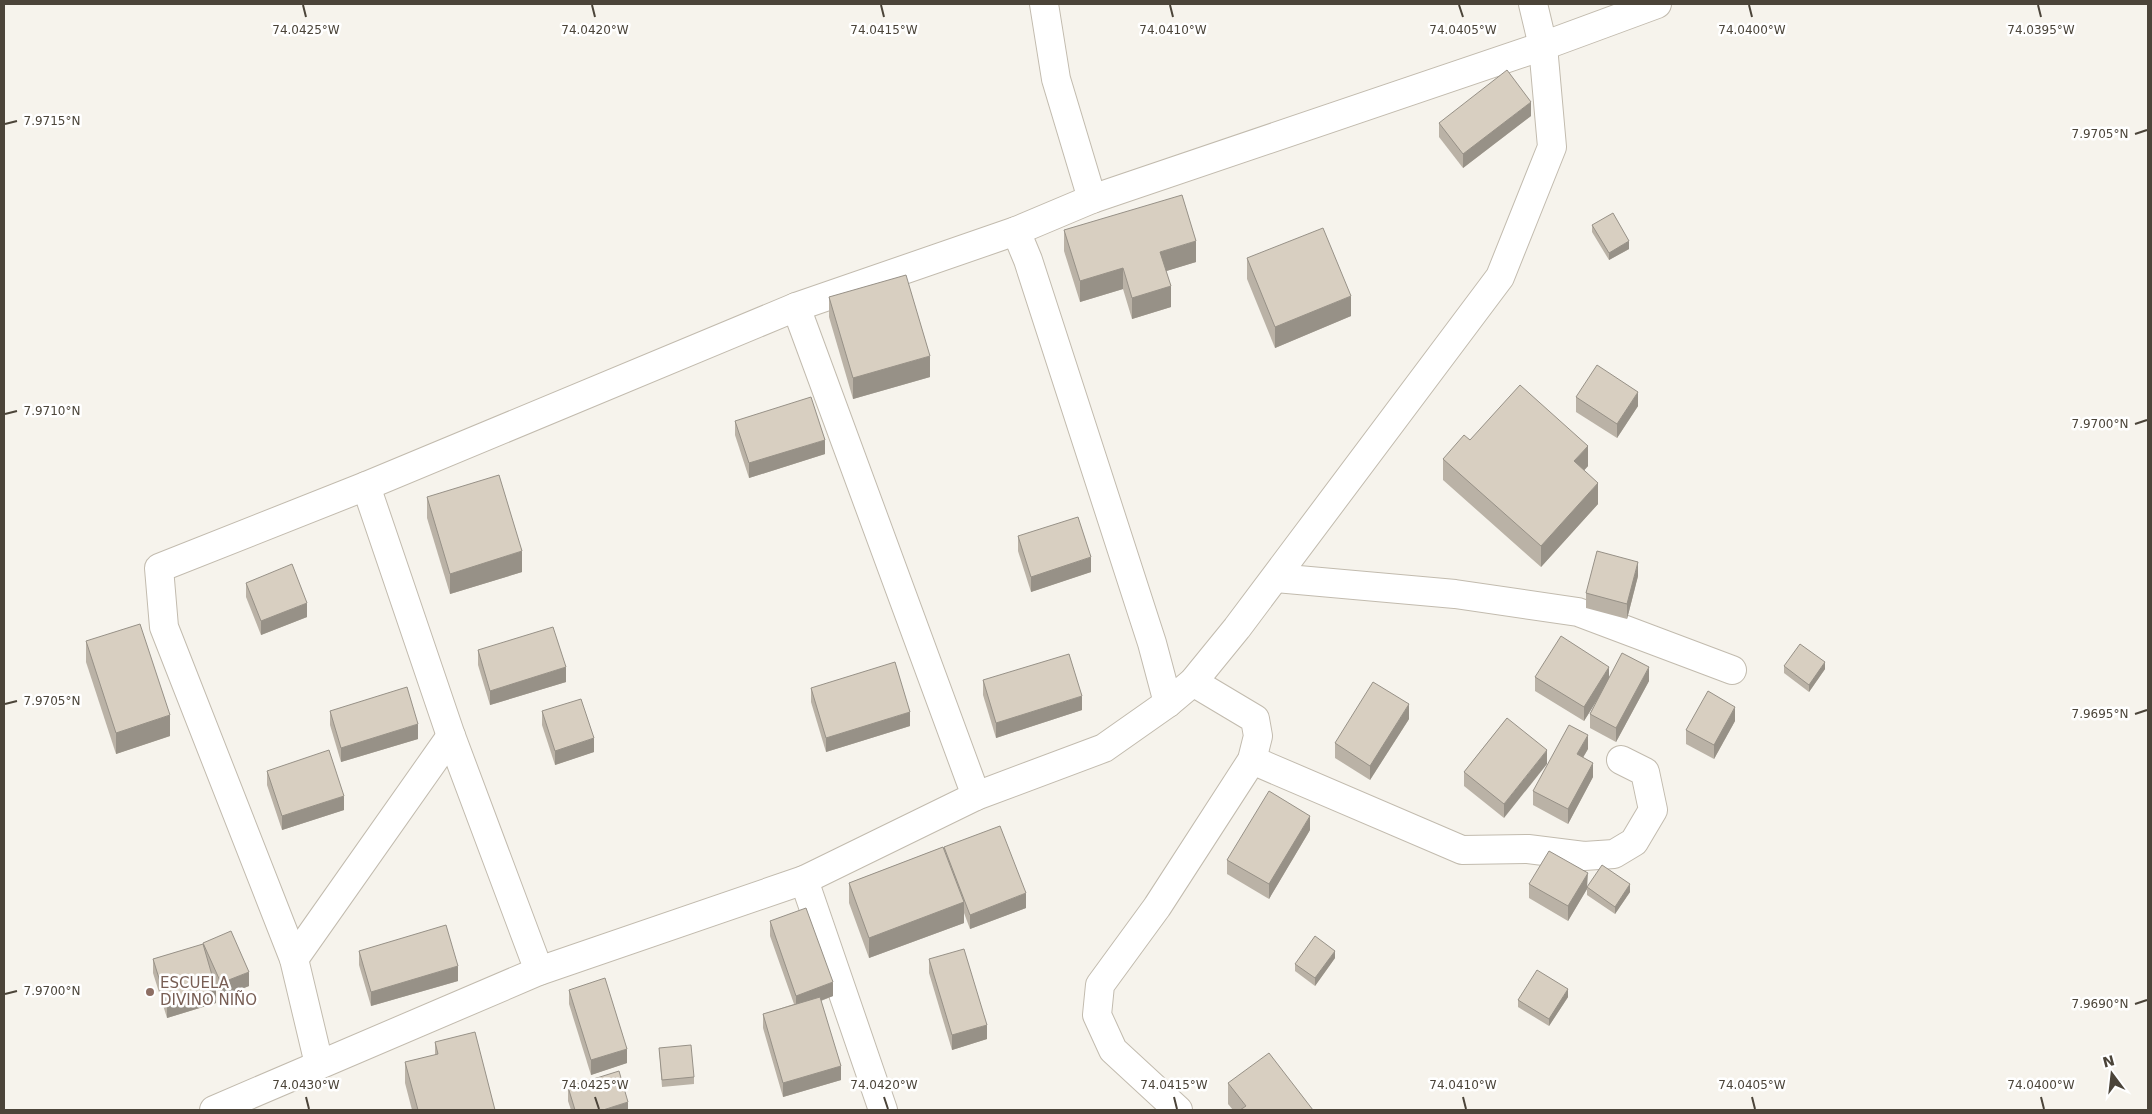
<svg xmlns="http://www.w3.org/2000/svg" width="2152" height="1114" font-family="'DejaVu Sans',sans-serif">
<rect width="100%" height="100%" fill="#f6f3ec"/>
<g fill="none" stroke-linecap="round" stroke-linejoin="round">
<g stroke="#c2bbae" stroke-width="30">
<g id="street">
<path d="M1044,4L1056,79L1092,199"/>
<path d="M1016,231L1028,260L1152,643L1168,703"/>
<path d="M796,307L976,796"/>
<path d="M366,486L451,736L539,971"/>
<path d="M1276,578L1455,594L1578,612L1732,670"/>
<path d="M1252,760L1462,850L1528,849L1584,856L1614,854L1634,842L1653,810L1645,772L1621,760"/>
<path d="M804,880L883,1110"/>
<path d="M294,959L451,736"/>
<path d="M319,1064L294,959L164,627L159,568L366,486L796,307L1016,231L1092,199L1543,46L1657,4"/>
<path d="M214,1110L539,971L804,880L976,796L1104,748L1168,703L1193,682L1237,628L1500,277L1552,147L1543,46L1533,4"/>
<path d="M1178,1110L1113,1050L1097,1015L1100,985L1157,907L1252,760L1258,736L1255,719L1193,682"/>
</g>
</g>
<use href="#street" stroke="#fff" stroke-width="28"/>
</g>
<g fill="#bab2a6">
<path d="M1531,116L1463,168L1439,137V123Z"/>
<path d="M1592,225L1629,249L1609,260L1592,232Z"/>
<path d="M1064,230L1196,262L1166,271L1171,307L1132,319L1123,289L1080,302L1064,251Z"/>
<path d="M1247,258L1351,316L1275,348L1247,279Z"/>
<path d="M829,297L930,377L853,399L829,317Z"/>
<path d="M1576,397L1638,406L1617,438L1576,412Z"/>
<path d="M735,421L825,454L749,478L735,435Z"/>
<path d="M1470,440L1588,466L1584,470L1598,504L1541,567L1443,480V459Z"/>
<path d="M427,497L522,572L450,594L427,518Z"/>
<path d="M1018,536L1091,572L1031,592L1018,551Z"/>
<path d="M1638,576L1627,619L1586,608V593Z"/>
<path d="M246,583L307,617L261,635L246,597Z"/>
<path d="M86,641L170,736L116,754L86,662Z"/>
<path d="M478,650L566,682L490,705L478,665Z"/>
<path d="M1784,666L1825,669L1809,692L1784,673Z"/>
<path d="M1535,677H1609L1649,681L1616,742L1590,728V714L1598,698L1584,721L1535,691Z"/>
<path d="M983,680L1082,710L996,738L983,695Z"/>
<path d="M811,688L910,726L826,752L811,702Z"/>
<path d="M330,711L418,739L341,762L330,725Z"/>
<path d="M542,711L594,752L555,765L542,725Z"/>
<path d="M1507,718L1504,818L1464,786V772Z"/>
<path d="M1409,719L1370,780L1335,758V743Z"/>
<path d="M1735,721L1714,759L1686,744V730Z"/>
<path d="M1588,749L1583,757L1593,777L1568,824L1533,805V791Z"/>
<path d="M267,771L344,810L282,830L267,785Z"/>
<path d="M1310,830L1269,899L1227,874V860Z"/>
<path d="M943,847L1026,908L970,929L964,913V923L869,958L849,903V883Z"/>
<path d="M1529,884L1588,886L1630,892L1615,914L1587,895V889L1568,921L1529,898Z"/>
<path d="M770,921L833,996L821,1001L841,1080L783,1097L763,1028V1014L794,1004L770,936Z"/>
<path d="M203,943L249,986L221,997L215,984L216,1003L167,1018L153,973V959L203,945Z"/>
<path d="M359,951L458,981L371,1006L359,965Z"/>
<path d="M1335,958L1315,986L1295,971V964Z"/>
<path d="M929,959L987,1039L952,1050L929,973Z"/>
<path d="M569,990L627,1063L591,1075L569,1004Z"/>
<path d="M1568,997L1549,1026L1518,1007V1000Z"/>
<path d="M435,1042L495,1110H412L405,1083V1062L435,1055Z"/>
<path d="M659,1048L694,1077V1084L662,1087Z"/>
<path d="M1228,1083L1313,1110H1233L1228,1104Z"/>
<path d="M568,1087L628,1110H571L568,1101Z"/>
</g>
<g fill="#979187">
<path d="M1531,102V116L1463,168V154Z"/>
<path d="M1196,241V262L1160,273V252Z"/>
<path d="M1629,241V249L1609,260V253Z"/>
<path d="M1123,268V289L1080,302V281Z"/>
<path d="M1171,286V307L1132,319V298Z"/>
<path d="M1351,296V316L1275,348V327Z"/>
<path d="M930,356V377L853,399V378Z"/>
<path d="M1638,392V406L1617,438V424Z"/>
<path d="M825,440V454L749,478V463Z"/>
<path d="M1588,446V466L1574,482V461Z"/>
<path d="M1598,483V504L1541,567V546Z"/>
<path d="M522,551V572L450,594V574Z"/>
<path d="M1091,557V572L1031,592V577Z"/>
<path d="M1638,562V576L1627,619V604Z"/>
<path d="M307,603V617L261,635V621Z"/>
<path d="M1825,662V669L1809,692V685Z"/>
<path d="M566,667V682L490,705V691Z"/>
<path d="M1609,667V681L1584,721V707Z"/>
<path d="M1649,667V681L1616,742V728Z"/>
<path d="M1082,696V710L996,738V723Z"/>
<path d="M1409,704V719L1370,780V766Z"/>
<path d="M1735,707V721L1714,759V745Z"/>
<path d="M910,712V726L826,752V738Z"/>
<path d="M170,715V736L116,754V733Z"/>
<path d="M418,724V739L341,762V748Z"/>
<path d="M1588,735V749L1577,768V754Z"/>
<path d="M594,738V752L555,765V751Z"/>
<path d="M1547,750V764L1504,818V804Z"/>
<path d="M1593,763V777L1568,824V809Z"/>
<path d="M344,796V810L282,830V816Z"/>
<path d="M1310,816V830L1269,899V884Z"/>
<path d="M1588,873L1587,888V887V889L1568,921V906Z"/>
<path d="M1630,884V892L1615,914V907Z"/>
<path d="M1026,893V908L970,929V915Z"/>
<path d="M964,902V923L869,958V938Z"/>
<path d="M1335,951V958L1315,986V978Z"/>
<path d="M458,966V981L371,1006V992Z"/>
<path d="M249,972V986L221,997V983Z"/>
<path d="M833,982V996L796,1010V996Z"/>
<path d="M216,989V1003L167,1018V1004Z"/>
<path d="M1568,989V997L1549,1026V1019Z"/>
<path d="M987,1025V1039L952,1050V1035Z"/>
<path d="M627,1049V1063L591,1075V1060Z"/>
<path d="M841,1066V1080L783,1097V1083Z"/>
<path d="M628,1102V1110H603Z"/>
</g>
<g fill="#d8cfc1" stroke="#979187">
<path d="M1507,70L1531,102L1463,154L1439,123Z"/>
<path d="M1182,195L1196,241L1160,252L1171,286L1132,298L1123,268L1080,281L1064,230Z"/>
<path d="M1613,213L1629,241L1609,253L1592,225Z"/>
<path d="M1323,228L1351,296L1275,327L1247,258Z"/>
<path d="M906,275L930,356L853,378L829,297Z"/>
<path d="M1597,365L1638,392L1617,424L1576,397Z"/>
<path d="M1520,385L1588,446L1574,461L1598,483L1541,546L1443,459L1464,435L1470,440Z"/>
<path d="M811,397L825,440L749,463L735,421Z"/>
<path d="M499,475L522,551L450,574L427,497Z"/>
<path d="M1078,517L1091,557L1031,577L1018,536Z"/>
<path d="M1597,551L1638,562L1627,604L1586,593Z"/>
<path d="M292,564L307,603L261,621L246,583Z"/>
<path d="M140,624L170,715L116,733L86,641Z"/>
<path d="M553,627L566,667L490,691L478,650Z"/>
<path d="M1561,636L1609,667L1584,707L1535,677Z"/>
<path d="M1800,644L1825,662L1809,685L1784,666Z"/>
<path d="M1622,653L1649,667L1616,728L1590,714Z"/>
<path d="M1069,654L1082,696L996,723L983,680Z"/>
<path d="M895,662L910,712L826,738L811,688Z"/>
<path d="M1373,682L1409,704L1370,766L1335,743Z"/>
<path d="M407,687L418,724L341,748L330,711Z"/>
<path d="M1708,691L1735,707L1714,745L1686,730Z"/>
<path d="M581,699L594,738L555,751L542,711Z"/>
<path d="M1507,718L1547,750L1504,804L1464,772Z"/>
<path d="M1569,725L1588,735L1577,754L1593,763L1568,809L1533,791Z"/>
<path d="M329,750L344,796L282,816L267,771Z"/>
<path d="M1269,791L1310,816L1269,884L1227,860Z"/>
<path d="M1000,826L1026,893L970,915L944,847Z"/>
<path d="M943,847L964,902L869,938L849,883Z"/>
<path d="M1549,851L1588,873L1568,906L1529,884Z"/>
<path d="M1602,865L1630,884L1615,907L1587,887Z"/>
<path d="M806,908L833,982L796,996L770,921Z"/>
<path d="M446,925L458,966L371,992L359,951Z"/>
<path d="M231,931L249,972L221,983L203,943Z"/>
<path d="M1315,936L1335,951L1315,978L1295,964Z"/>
<path d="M203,944L216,989L167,1004L153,959Z"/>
<path d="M964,949L987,1025L952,1035L929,959Z"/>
<path d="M1537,970L1568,989L1549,1019L1518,1000Z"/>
<path d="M605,978L627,1049L591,1060L569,990Z"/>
<path d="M820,997L841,1066L783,1083L763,1014Z"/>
<path d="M475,1032L495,1110H418L405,1062L438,1054L435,1042Z"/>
<path d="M691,1045L694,1077L662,1080L659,1048Z"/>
<path d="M1269,1053L1313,1110H1240L1246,1106L1228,1083Z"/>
<path d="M619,1071L628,1102L603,1110H575L568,1087Z"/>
</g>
<path fill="none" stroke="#4b4439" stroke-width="2" d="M303,5L306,17M592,5L595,17M881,5L884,17M1170,5L1173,17M1459,5L1463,17M1749,5L1752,17M2038,5L2041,17M5,124L17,121M2135,134L2147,130M5,414L17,411M2135,424L2147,420M5,704L17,701M2135,714L2147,710M5,994L17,991M2135,1004L2147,1000M306,1097L309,1109M595,1097L599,1109M884,1097L888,1109M1174,1097L1177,1109M1463,1097L1466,1109M1752,1097L1755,1109M2041,1097L2044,1109"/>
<circle fill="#8d6e63" stroke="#fff" stroke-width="2" cx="150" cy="992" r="5"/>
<g text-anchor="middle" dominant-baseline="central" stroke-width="5" stroke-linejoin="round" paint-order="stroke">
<g font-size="15" fill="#785e54" stroke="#fff" text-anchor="start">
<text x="160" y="983">ESCUELA<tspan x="160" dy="17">DIVINO NIÑO</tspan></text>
</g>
</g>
<g font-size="12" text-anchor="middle" fill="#4b4439" stroke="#fff" stroke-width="5" stroke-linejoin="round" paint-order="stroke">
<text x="306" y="34">74.0425°W</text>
<text x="595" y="34">74.0420°W</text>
<text x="884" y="34">74.0415°W</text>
<text x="1173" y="34">74.0410°W</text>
<text x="1463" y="34">74.0405°W</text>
<text x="1752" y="34">74.0400°W</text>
<text x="2041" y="34">74.0395°W</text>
<text x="52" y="125">7.9715°N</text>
<text x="2100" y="138">7.9705°N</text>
<text x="52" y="415">7.9710°N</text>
<text x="2100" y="428">7.9700°N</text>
<text x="52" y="705">7.9705°N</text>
<text x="2100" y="718">7.9695°N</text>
<text x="52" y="995">7.9700°N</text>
<text x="2100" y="1008">7.9690°N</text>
<text x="306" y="1089">74.0430°W</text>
<text x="595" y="1089">74.0425°W</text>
<text x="884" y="1089">74.0420°W</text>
<text x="1174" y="1089">74.0415°W</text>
<text x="1463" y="1089">74.0410°W</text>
<text x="1752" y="1089">74.0405°W</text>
<text x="2041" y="1089">74.0400°W</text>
</g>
<rect width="2152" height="1114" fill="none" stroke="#4b4439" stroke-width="10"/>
<g transform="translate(2112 1074) rotate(345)" stroke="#ffffff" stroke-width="4" paint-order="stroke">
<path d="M0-4L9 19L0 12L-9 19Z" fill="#4b4439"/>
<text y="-8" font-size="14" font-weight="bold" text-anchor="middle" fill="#4b4439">N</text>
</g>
</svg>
